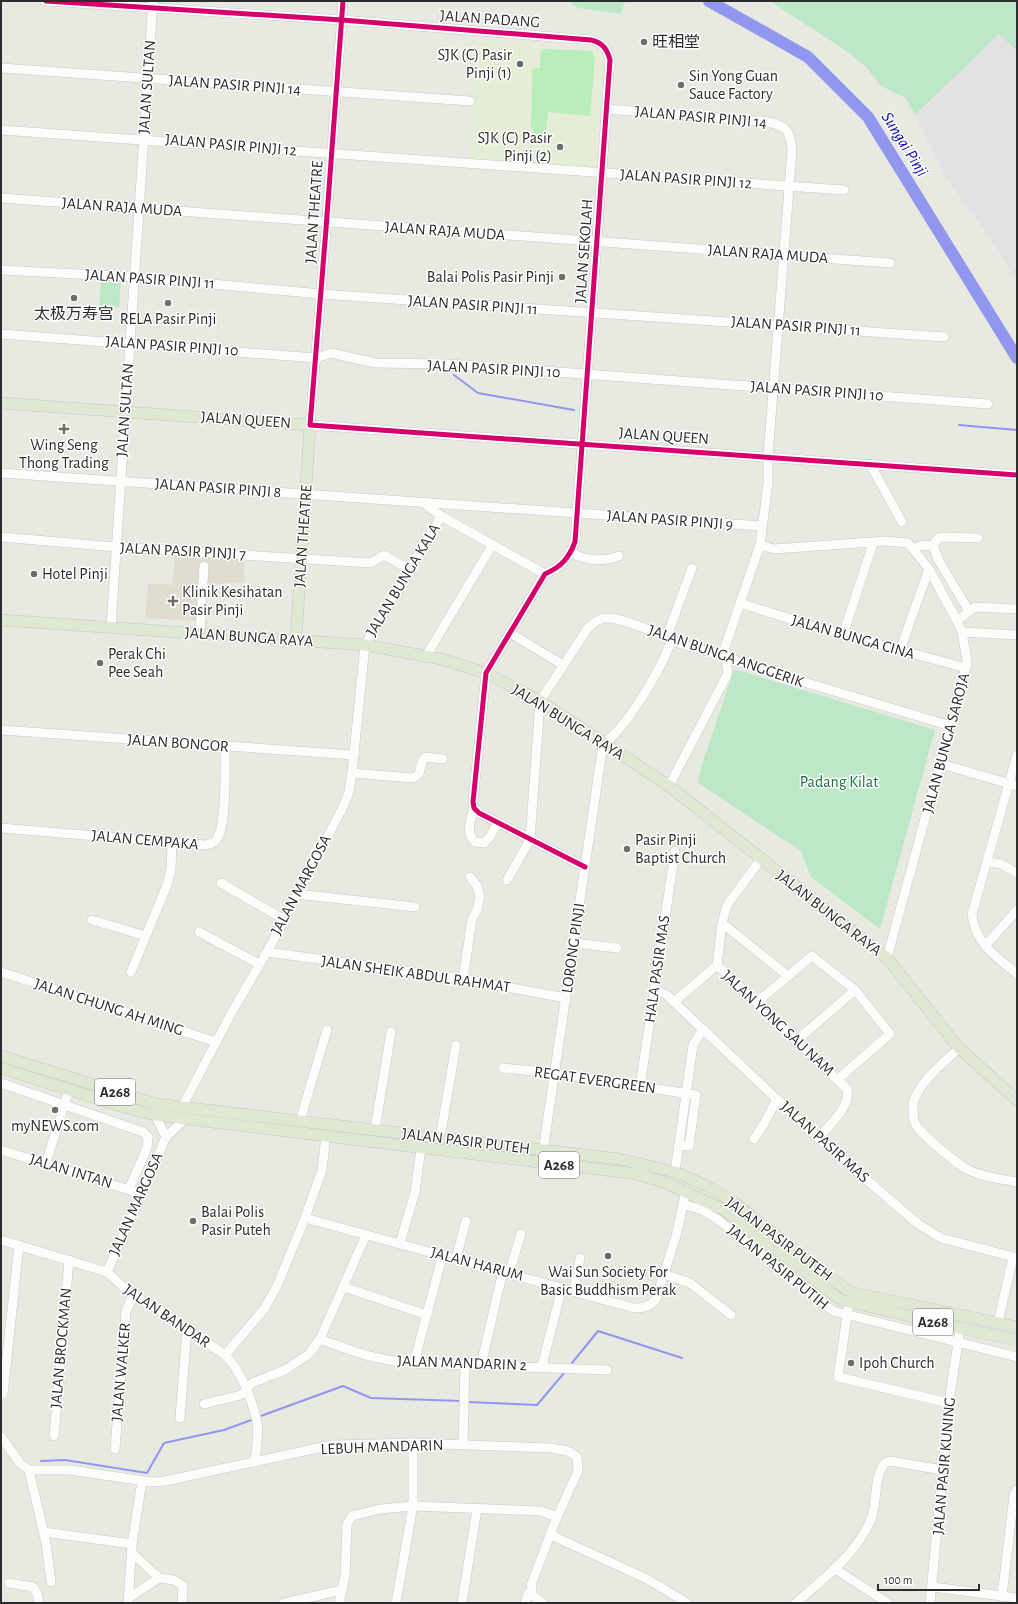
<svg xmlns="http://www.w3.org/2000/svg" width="1018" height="1604" font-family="'Alegreya Sans','Noto Sans SC',sans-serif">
<rect width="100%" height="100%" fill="#e8eae2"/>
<path fill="#e6edd6" d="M475,41L598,50L604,58L594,169L470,159Z"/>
<path fill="#e0dcd0" d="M175,555L243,558L245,583L202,584L199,621L145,618L148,583L172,585Z"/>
<path fill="#e4e1e5" d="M770,1H1017V282L997,248L945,176L906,98L881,86L866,67L848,52Z"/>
<g fill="#bce8c8">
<path d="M569,1H625L621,14L578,8Z"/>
<path d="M770,1H1017V51L999,34L915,115L906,98L881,86L866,67L848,52Z"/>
<path d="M101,281L121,283L119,307L99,305Z"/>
<path d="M734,669L935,730L880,929L811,877L801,851L698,783L702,764Z"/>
</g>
<path fill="#b9edbc" d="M541,49L592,51L595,59L590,116L548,112L546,136L535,137L531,127L532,69L540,68Z"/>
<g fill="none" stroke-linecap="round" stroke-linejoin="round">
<g stroke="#9197ef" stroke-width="2">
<path d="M454,375L478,393L574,410"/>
<path d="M959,425L1017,430"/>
<path d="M572,1363L598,1331L682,1358"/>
<path d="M467,1402L537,1405L564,1373"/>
<path d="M258,1417L343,1386L371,1398L462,1401"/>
<path d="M41,1461L65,1460L147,1473L164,1443L224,1430L254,1419"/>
</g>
<path stroke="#9197ef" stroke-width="12" d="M709,1L808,57L868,117L1017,358"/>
<g stroke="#c8c8c7" stroke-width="10">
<g id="minor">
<path d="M46,1L342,20L591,40C603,43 607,49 610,60L575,542C569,558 561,567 545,574L486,673L473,802L474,808L479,813L585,867"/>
<path d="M343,1C333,142 322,284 310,425L1017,475"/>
<path d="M1,68L470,101"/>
<path d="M606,109L760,121C783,125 790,125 792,150L768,456V483L760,545L724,650C724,659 729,666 727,675L669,786"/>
<path d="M1,130L844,190"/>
<path d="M1,198L890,263"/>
<path d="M1,270L135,277L321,294L944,337"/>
<path d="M1,334L316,358L331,353L375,363L449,364L988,404"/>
<path d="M870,464L902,522"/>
<path d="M1,473L762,526"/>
<path d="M424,503L441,516L545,574"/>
<path d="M1,537L116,547L371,563L384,555L409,569"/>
<path d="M760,545L774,549L886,541L908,543L929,569L957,621L962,632L967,660L966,668L887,958"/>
<path d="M933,546L938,538L943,537L978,538"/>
<path d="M914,549L922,545L933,546L939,561L969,611"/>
<path d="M571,553C588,561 602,562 619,556"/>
<path d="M740,603L812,626L966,668"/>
<path d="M957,621L975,607L1017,609"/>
<path d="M111,627L153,1"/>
<path d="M962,632L1017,635"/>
<path d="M200,633L204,566"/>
<path d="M510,633L563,665"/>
<path d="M843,635L873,543"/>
<path d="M667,636L692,568"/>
<path d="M900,650L929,569"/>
<path d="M426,656L493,544"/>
<path d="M1,730L354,755"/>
<path d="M1017,755L972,914C975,943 995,956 1017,974"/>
<path d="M941,764L1017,786"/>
<path d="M352,773L412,778C424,775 418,764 425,757L443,759"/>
<path d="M474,808C471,820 465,832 475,842L484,843L489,838L498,823"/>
<path d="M1,828L204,845C209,844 214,844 217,839C227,823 225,766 225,746"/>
<path d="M761,859L727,905L722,923L717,965L847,1089C851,1108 829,1125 818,1138"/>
<path d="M987,862L1001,864L1017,873"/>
<path d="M507,880L530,840L540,701L588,628C594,623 599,618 607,618C620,617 653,632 667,636L671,641L724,656L747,665L951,726"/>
<path d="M221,883L283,919"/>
<path d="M296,894L415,907"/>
<path d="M92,920L146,936"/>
<path d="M722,923L788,976"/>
<path d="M199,932L259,964"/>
<path d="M574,943L617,948"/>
<path d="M985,946L1017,910"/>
<path d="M267,952L463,979L566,998"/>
<path d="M1,972L216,1042"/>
<path d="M131,972L167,885L171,870L172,843"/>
<path d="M463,979L472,919L477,910L480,896L477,886L470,877"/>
<path d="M654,989L667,995L674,1002L818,1138L918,1224L941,1238L1017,1258"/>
<path d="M674,1002L717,965"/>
<path d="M757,1002L812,956L855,990"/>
<path d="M796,1041L855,990L890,1034L838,1079"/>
<path d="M959,1048C944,1062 917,1084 913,1104C913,1109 913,1118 915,1123C918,1132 957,1164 967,1169C982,1177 1000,1179 1017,1182"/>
<path d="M503,1068L555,1073L696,1095L689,1146L679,1145"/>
<path d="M1,1083L143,1132L148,1137L147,1148L129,1189"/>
<path d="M640,1087L675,851"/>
<path d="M182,1107L233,1010L267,952L343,807L349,792L352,773L365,645L441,516"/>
<path d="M155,1115L166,1137"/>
<path d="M300,1121L327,1030"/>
<path d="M375,1129L391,1032"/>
<path d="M440,1138L456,1045"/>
<path d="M754,1139L764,1124L777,1099"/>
<path d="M1,1150L133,1191"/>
<path d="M543,1151L603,744C626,729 662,668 671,641"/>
<path d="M46,1163L69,1090"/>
<path d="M675,1172L693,1045L703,1029"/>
<path d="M683,1204L702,1210L717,1219L833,1311L1017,1357"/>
<path d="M305,1218L634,1308C643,1308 650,1307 656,1299L676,1236L686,1191"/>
<path d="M1,1240L107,1272L133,1296L158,1309L225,1355C241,1371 252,1399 257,1422C259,1434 256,1449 255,1462"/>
<path d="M400,1243L415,1192L421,1148"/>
<path d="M456,1258L466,1221"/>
<path d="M107,1272L166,1137L185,1119"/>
<path d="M509,1273L521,1234"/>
<path d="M664,1274L690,1283L731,1315"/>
<path d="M344,1287L427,1315"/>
<path d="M574,1290L580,1258"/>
<path d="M849,1302L838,1377L949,1403"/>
<path d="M998,1323L1013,1257"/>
<path d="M320,1339C354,1352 378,1361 414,1363L607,1370"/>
<path d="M225,1355L264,1309L277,1286L305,1218L322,1170L326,1136"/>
<path d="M414,1363L443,1254"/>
<path d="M481,1365L503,1271"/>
<path d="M542,1366L562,1287"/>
<path d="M3,1394L19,1245"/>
<path d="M204,1404L241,1395L252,1383L285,1370L309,1354L320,1339L366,1235"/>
<path d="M180,1418L187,1329"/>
<path d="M54,1436L69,1260"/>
<path d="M1,1437L20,1463L29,1470L46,1543L51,1582"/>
<path d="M463,1444L465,1365"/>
<path d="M115,1449L126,1311L133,1296"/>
<path d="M29,1470H70L151,1482L165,1481L332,1445L413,1443L551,1448L568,1451L577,1457L578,1471L557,1517L531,1585L533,1596L543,1603"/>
<path d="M44,1532L132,1544"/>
<path d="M551,1535L649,1580L687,1603"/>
<path d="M132,1553L159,1578"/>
<path d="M835,1569L888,1603"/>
<path d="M9,1583L33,1587L37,1593L39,1603"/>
<path d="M933,1587L1017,1598"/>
<path d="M1002,1596L1014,1495L1017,1490"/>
<path d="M130,1597L159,1578L174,1580L183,1586L182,1603"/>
<path d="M128,1603L132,1544L142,1481"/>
<path d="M284,1603L342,1590"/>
<path d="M339,1603L345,1576L347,1524L352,1516L380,1509L413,1506L541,1511L557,1517"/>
<path d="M396,1603L413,1506V1443"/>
<path d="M462,1603L477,1509"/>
<path d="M525,1603L528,1594L531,1591"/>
<path d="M796,1603C823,1579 857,1554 871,1519C878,1502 873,1477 885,1463L890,1461L942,1470"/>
<path d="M930,1603L949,1403L960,1328"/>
</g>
</g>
<g stroke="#c5c6c2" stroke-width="12">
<g id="major">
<path d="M1,403L310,425L296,640"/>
<path d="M1,620L365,645L441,659L486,673L540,701L669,786L887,958L959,1048L1017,1100"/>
<path d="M1,1056L156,1104L619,1159L675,1172L709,1187L735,1203L817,1268L850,1292L1017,1327"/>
<path d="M1,1068L124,1107L155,1115L637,1174L666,1183L724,1210L841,1300L960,1328L1017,1340"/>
</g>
</g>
<use href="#minor" stroke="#fcfcfb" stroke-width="9"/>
<use href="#major" stroke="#e0e8d4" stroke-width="11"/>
<g stroke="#fff" stroke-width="8">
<g id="cycleway">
<path d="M46,1L342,20L591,40C603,43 607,49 610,60L575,542C569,558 561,567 545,574L486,673L473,802L474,808L479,813L585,867"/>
<path d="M343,1C333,142 322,284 310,425L1017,475"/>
</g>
</g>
<use href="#cycleway" stroke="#d6006c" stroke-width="5"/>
</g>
<g fill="#6e6e6c" stroke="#fff" stroke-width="1.5">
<circle cx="644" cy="42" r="4"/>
<circle cx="520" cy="64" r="4"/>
<circle cx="681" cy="85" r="4"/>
<circle cx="560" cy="147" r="4"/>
<circle cx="562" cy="277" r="4"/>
<circle cx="74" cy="298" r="4"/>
<circle cx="168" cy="303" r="4"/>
<path d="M62 423h4v4h4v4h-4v4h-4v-4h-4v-4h4z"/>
<circle cx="34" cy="574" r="4"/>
<path d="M171 595h4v4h4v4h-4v4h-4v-4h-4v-4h4z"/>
<circle cx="100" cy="663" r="4"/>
<circle cx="627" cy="849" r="4"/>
<circle cx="55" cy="1110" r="4"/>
<circle cx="193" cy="1221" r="4"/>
<circle cx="608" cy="1256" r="4"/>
<circle cx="851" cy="1363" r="4"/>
</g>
<g text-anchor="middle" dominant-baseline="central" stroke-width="3" stroke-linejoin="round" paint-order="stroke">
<g fill="#fff" stroke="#6b6b6b" stroke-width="1">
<rect x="95" y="1079" width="40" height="26" rx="3"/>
<rect x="539" y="1152" width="40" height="26" rx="3"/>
<rect x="913" y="1309" width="40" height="26" rx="3"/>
</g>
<g font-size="15" font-weight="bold" fill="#2c2c2c">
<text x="115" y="1092">A268</text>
<text x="559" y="1165">A268</text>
<text x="933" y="1322">A268</text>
</g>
<g font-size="16" fill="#2c2c2c" stroke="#fff">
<text transform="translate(490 19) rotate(4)">JALAN PADANG</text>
<text transform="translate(235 85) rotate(4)">JALAN PASIR PINJI 14</text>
<text transform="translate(147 87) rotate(-86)">JALAN SULTAN</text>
<text transform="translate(701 117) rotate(5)">JALAN PASIR PINJI 14</text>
<text transform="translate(231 145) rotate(5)">JALAN PASIR PINJI 12</text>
<text transform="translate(686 179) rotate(4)">JALAN PASIR PINJI 12</text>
<text transform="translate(122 207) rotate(4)">JALAN RAJA MUDA</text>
<text transform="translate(314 212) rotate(-86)">JALAN THEATRE</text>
<text transform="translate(445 231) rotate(4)">JALAN RAJA MUDA</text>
<text transform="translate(584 251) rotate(-86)">JALAN SEKOLAH</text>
<text transform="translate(768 254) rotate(4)">JALAN RAJA MUDA</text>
<text transform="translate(150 279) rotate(4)">JALAN PASIR PINJI 11</text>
<text transform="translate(473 305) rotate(4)">JALAN PASIR PINJI 11</text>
<text transform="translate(796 326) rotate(4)">JALAN PASIR PINJI 11</text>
<text transform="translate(172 346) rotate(4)">JALAN PASIR PINJI 10</text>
<text transform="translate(494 369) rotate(3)">JALAN PASIR PINJI 10</text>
<text transform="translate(817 391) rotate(4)">JALAN PASIR PINJI 10</text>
<text transform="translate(125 410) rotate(-86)">JALAN SULTAN</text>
<text transform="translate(246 420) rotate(4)">JALAN QUEEN</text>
<text transform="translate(664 436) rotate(4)">JALAN QUEEN</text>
<text transform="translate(218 488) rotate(4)">JALAN PASIR PINJI 8</text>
<text transform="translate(670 520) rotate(4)">JALAN PASIR PINJI 9</text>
<text transform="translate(303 536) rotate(-86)">JALAN THEATRE</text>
<text transform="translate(183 551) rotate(3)">JALAN PASIR PINJI 7</text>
<text transform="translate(403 580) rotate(-59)">JALAN BUNGA KALA</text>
<text transform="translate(249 637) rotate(4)">JALAN BUNGA RAYA</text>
<text transform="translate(853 637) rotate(16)">JALAN BUNGA CINA</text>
<text transform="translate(726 656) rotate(19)">JALAN BUNGA ANGGERIK</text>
<text transform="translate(568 722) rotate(32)">JALAN BUNGA RAYA</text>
<text transform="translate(178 743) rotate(4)">JALAN BONGOR</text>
<text transform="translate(946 743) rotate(-75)">JALAN BUNGA SAROJA</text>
<text transform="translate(145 840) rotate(5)">JALAN CEMPAKA</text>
<text transform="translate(301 885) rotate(-62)">JALAN MARGOSA</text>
<text transform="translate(829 913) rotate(38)">JALAN BUNGA RAYA</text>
<text transform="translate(573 948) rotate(-82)">LORONG PINJI</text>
<text transform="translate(657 969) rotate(-82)">HALA PASIR MAS</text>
<text transform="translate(416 974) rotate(8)">JALAN SHEIK ABDUL RAHMAT</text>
<text transform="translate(109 1007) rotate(18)">JALAN CHUNG AH MING</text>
<text transform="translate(778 1023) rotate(43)">JALAN YONG SAU NAM</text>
<text transform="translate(595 1080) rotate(8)">REGAT EVERGREEN</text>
<text transform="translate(466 1141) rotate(7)">JALAN PASIR PUTEH</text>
<text transform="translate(825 1142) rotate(42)">JALAN PASIR MAS</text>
<text transform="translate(71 1171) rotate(17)">JALAN INTAN</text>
<text transform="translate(136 1204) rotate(-66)">JALAN MARGOSA</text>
<text transform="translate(779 1239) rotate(37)">JALAN PASIR PUTEH</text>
<text transform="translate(477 1264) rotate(15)">JALAN HARUM</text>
<text transform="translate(778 1267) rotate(39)">JALAN PASIR PUTIH</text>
<text transform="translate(167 1316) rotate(34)">JALAN BANDAR</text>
<text transform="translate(61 1348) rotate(-85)">JALAN BROCKMAN</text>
<text transform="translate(462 1363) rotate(2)">JALAN MANDARIN 2</text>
<text transform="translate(121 1372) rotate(-85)">JALAN WALKER</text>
<text transform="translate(382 1447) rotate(-2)">LEBUH MANDARIN</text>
<text transform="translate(944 1466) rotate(-85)">JALAN PASIR KUNING</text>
</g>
<g font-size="16" fill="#2c2c2c" stroke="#fff" text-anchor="start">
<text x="652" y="42">旺相堂</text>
<text x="512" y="55" text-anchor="end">SJK (C) Pasir<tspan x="512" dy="18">Pinji (1)</tspan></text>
<text x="689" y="76">Sin Yong Guan<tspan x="689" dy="18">Sauce Factory</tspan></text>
<text x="552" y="138" text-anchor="end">SJK (C) Pasir<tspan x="552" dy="18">Pinji (2)</tspan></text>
<text x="554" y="277" text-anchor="end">Balai Polis Pasir Pinji</text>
<text x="74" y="314" text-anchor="middle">太极万寿宫</text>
<text x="168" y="319" text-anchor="middle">RELA Pasir Pinji</text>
<text x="64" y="445" text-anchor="middle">Wing Seng<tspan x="64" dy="18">Thong Trading</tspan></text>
<text x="42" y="574">Hotel Pinji</text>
<text x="182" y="592">Klinik Kesihatan<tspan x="182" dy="18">Pasir Pinji</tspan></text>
<text x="108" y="654">Perak Chi<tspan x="108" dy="18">Pee Seah</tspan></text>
<text x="635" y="840">Pasir Pinji<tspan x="635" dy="18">Baptist Church</tspan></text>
<text x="55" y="1126" text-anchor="middle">myNEWS.com</text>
<text x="201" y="1212">Balai Polis<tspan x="201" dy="18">Pasir Puteh</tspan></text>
<text x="608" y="1272" text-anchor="middle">Wai Sun Society For<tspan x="608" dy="18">Basic Buddhism Perak</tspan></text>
<text x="859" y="1363">Ipoh Church</text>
</g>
<g font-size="16" fill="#176e40" stroke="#fff">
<text x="839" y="782">Padang Kilat</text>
</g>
<g font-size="17" font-style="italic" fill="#0b07a6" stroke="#fff">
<text transform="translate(905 144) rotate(58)">Sungai Pinji</text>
</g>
</g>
<rect width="1018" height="1604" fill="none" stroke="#2c2c2c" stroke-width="4"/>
<path d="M878 1584v6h101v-6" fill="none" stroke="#2c2c2c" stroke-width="2"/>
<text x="884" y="1584" font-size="12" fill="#2c2c2c" stroke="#ffffff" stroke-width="3" paint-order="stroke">100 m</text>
</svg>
